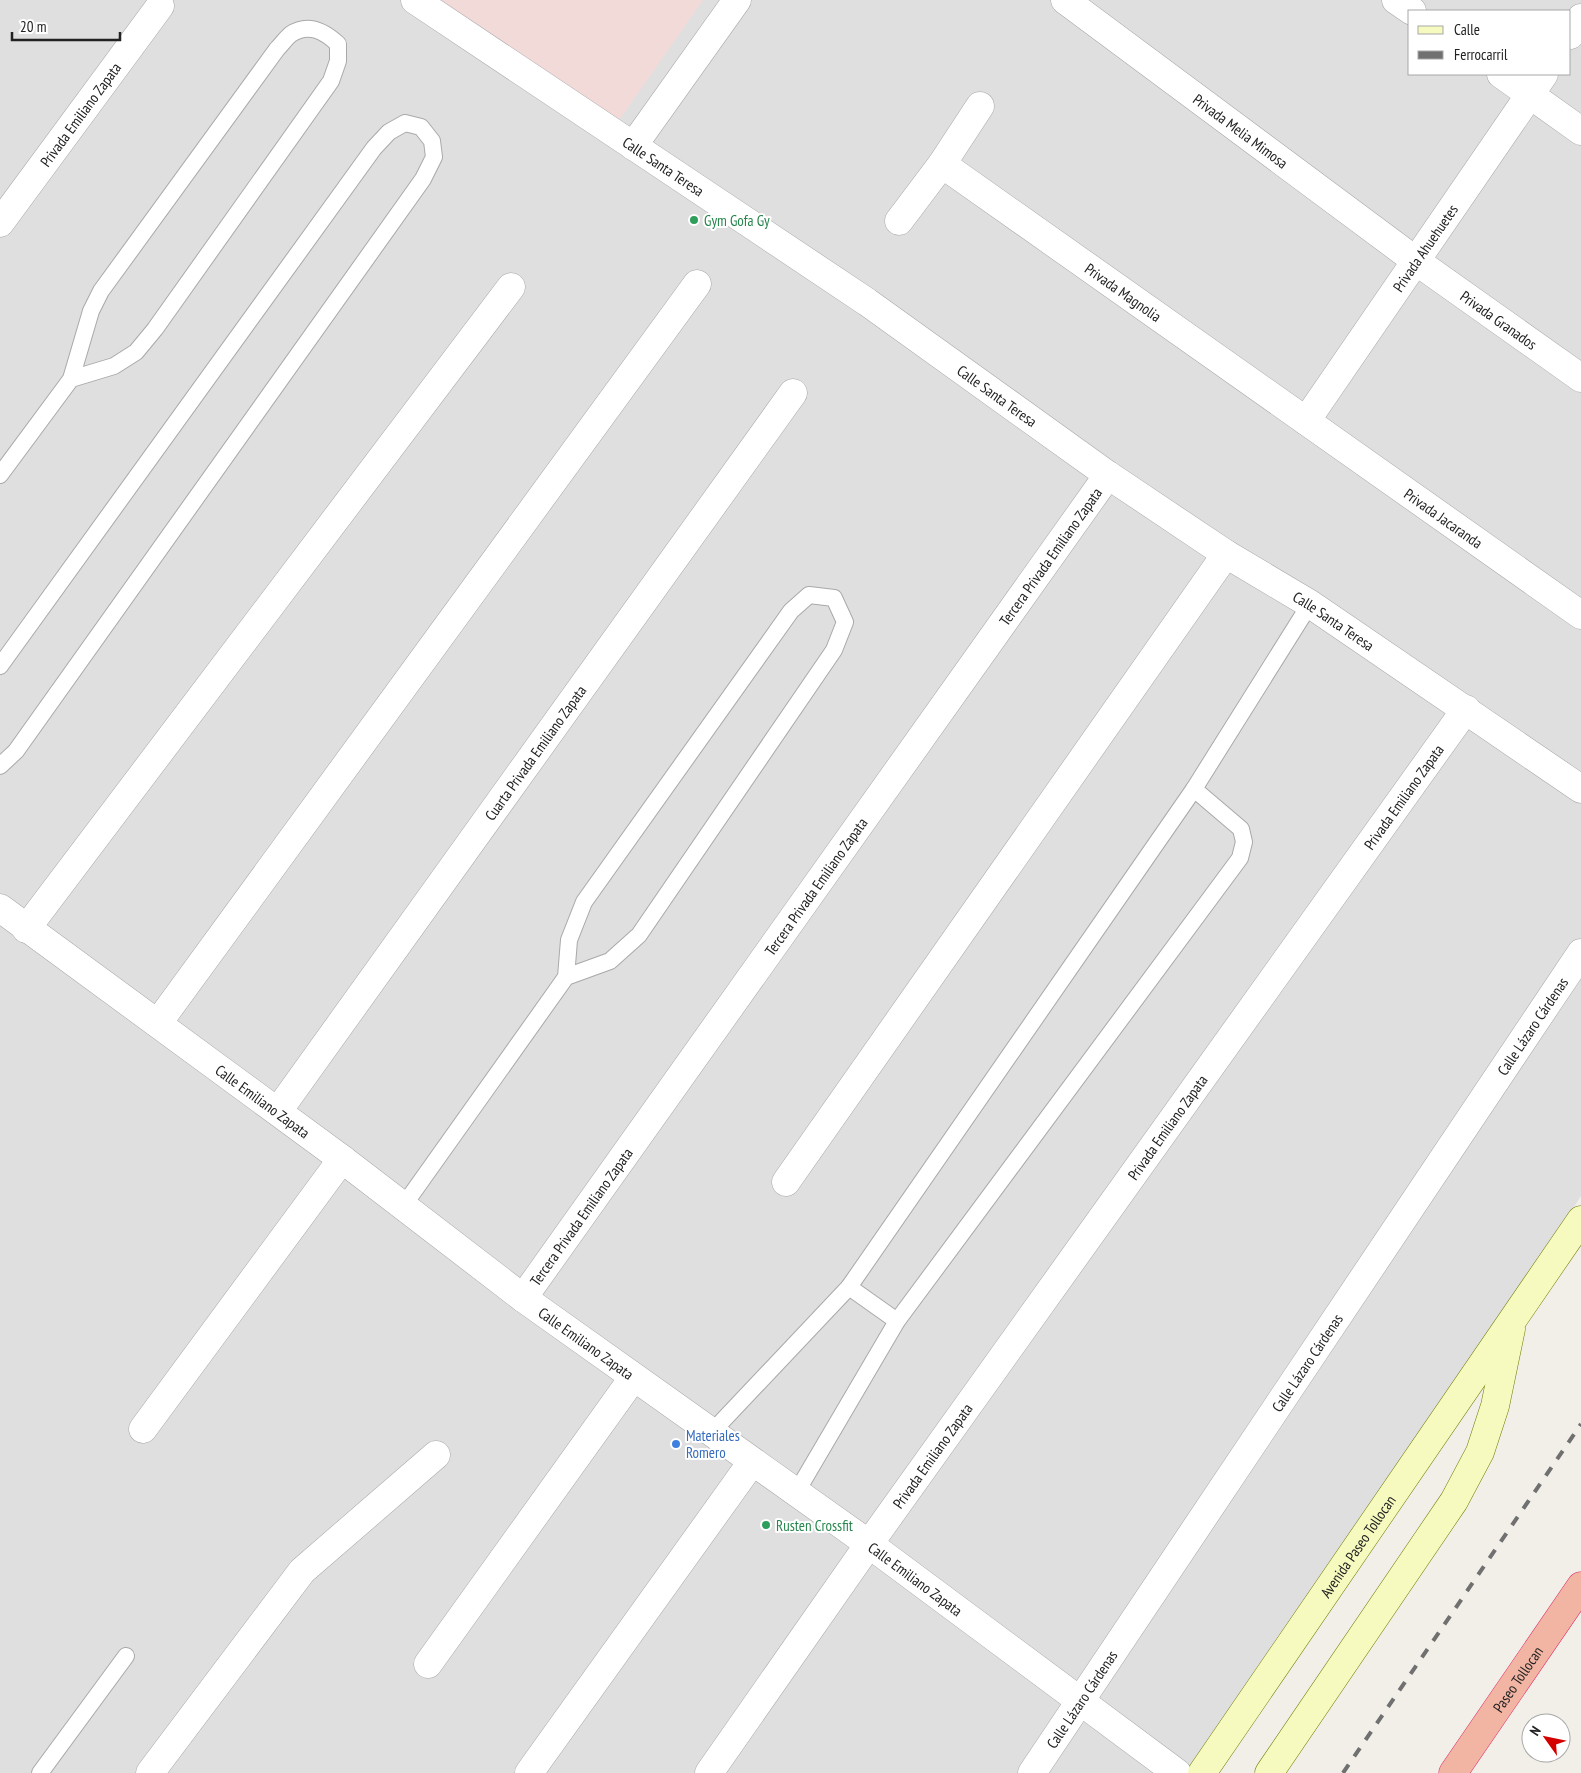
<svg xmlns="http://www.w3.org/2000/svg" width="1581" height="1773" font-family="'PT Sans Narrow',sans-serif">
<rect width="100%" height="100%" fill="#f2efe9"/>
<path fill="#e0dfdf" fill-rule="evenodd" d="M0,0H1581V1196L1205,1773H0ZM1410,11H1570V74H1410Z"/>
<path fill="#f2dad9" d="M435,0H703L615,126Z"/>
<g fill="none" stroke-linecap="round" stroke-linejoin="round">
<g stroke="#a9a9a9" stroke-width="18">
<g id="service">
<path d="M0,475L71,379L91,311L101,291L277,49C282,44 286,38 291,34C309,22 325,32 338,44V61L331,81L155,329L136,352L114,366L71,379"/>
<path d="M0,666L374,148L389,132L405,123L421,127L432,141L434,157L423,179L16,751L0,766"/>
<path d="M404,1205L566,977L610,961L639,935L834,650L845,622L834,598L809,595L791,611L584,902L569,940L566,977"/>
<path d="M849,1287L897,1321"/>
<path d="M711,1433L849,1287L1194,789L1310,604"/>
<path d="M796,1493L897,1321L1240,858L1244,842L1241,829L1194,789"/>
<path d="M40,1773L126,1656"/>
</g>
</g>
<g stroke="#a9a9a9" stroke-width="29">
<g id="minor">
<path id="s1" d="M415,0L867,302L1108,475L1226,554L1310,604L1581,789"/>
<path id="s2" d="M1065,0L1416,261L1581,378"/>
<path d="M1396,0L1412,11"/>
<path d="M1570,35L1581,18"/>
<path d="M1501,74L1581,131"/>
<path d="M633,146L737,0"/>
<path id="s3" d="M942,164L1581,615"/>
<path d="M899,221L942,164L980,106"/>
<path id="s4" d="M0,223L160,6"/>
<path id="s5" d="M1306,421L1544,74"/>
<path id="s6" d="M0,908L342,1159L523,1298L869,1544L1177,1773"/>
<path d="M26,929L511,287"/>
<path d="M158,1023L697,284"/>
<path id="s7" d="M278,1111L793,393"/>
<path d="M786,1182L1226,554"/>
<path id="s8" d="M523,1298L1108,475"/>
<path d="M143,1429L342,1159"/>
<path d="M428,1664L633,1378"/>
<path d="M150,1773L302,1571L436,1455"/>
<path d="M529,1773L752,1462"/>
<path id="s9" d="M709,1773L869,1544L1466,709"/>
<path id="s10" d="M1032,1773L1581,953"/>
</g>
</g>
<g stroke="#707d05" stroke-width="29">
<g id="secondary">
<path id="s11" d="M1202,1773L1581,1220"/>
<path d="M1269,1773L1454,1501L1480,1452L1495,1406L1511,1329"/>
</g>
</g>
<g stroke="#dc2a67" stroke-width="29">
<g id="trunk">
<path id="s12" d="M1453,1773L1581,1586"/>
</g>
</g>
<use href="#service" stroke="#fff" stroke-width="16"/>
<use href="#minor" stroke="#fff" stroke-width="28"/>
<use href="#secondary" stroke="#f7fabf" stroke-width="28"/>
<use href="#trunk" stroke="#f2b4a3" stroke-width="28"/>
<path stroke="#707070" stroke-width="4" stroke-dasharray="10 10" stroke-linecap="butt" d="M1343,1773L1581,1424"/>
</g>
<g fill="#2e9e5b" stroke="#fff" stroke-width="2">
<circle cx="694" cy="220" r="5"/>
<circle cx="766" cy="1525" r="5"/>
</g>
<circle fill="#3f7fe0" stroke="#fff" stroke-width="2" cx="676" cy="1444" r="5"/>
<g text-anchor="middle" dominant-baseline="central" stroke-width="4" stroke-linejoin="round" paint-order="stroke">
<g font-size="15" fill="#222" stroke="#fff">
<text stroke="none"><textPath href="#s4" startOffset="135">Privada Emiliano Zapata</textPath></text>
<text stroke="none"><textPath href="#s2" startOffset="219">Privada Melia Mimosa</textPath></text>
<text stroke="none"><textPath href="#s1" startOffset="299">Calle Santa Teresa</textPath></text>
<text stroke="none"><textPath href="#s5" startOffset="210">Privada Ahuehuetes</textPath></text>
<text stroke="none"><textPath href="#s3" startOffset="222">Privada Magnolia</textPath></text>
<text stroke="none"><textPath href="#s2" startOffset="539">Privada Granados</textPath></text>
<text stroke="none"><textPath href="#s1" startOffset="704">Calle Santa Teresa</textPath></text>
<text stroke="none"><textPath href="#s3" startOffset="614">Privada Jacaranda</textPath></text>
<text stroke="none"><textPath href="#s8" startOffset="910">Tercera Privada Emiliano Zapata</textPath></text>
<text stroke="none"><textPath href="#s1" startOffset="1109">Calle Santa Teresa</textPath></text>
<text stroke="none"><textPath href="#s7" startOffset="441">Cuarta Privada Emiliano Zapata</textPath></text>
<text stroke="none"><textPath href="#s9" startOffset="1198">Privada Emiliano Zapata</textPath></text>
<text stroke="none"><textPath href="#s8" startOffset="505">Tercera Privada Emiliano Zapata</textPath></text>
<text stroke="none"><textPath href="#s10" startOffset="899">Calle Lázaro Cárdenas</textPath></text>
<text stroke="none"><textPath href="#s6" startOffset="326">Calle Emiliano Zapata</textPath></text>
<text stroke="none"><textPath href="#s9" startOffset="792">Privada Emiliano Zapata</textPath></text>
<text stroke="none"><textPath href="#s8" startOffset="100">Tercera Privada Emiliano Zapata</textPath></text>
<text stroke="none"><textPath href="#s6" startOffset="730">Calle Emiliano Zapata</textPath></text>
<text stroke="none"><textPath href="#s10" startOffset="494">Calle Lázaro Cárdenas</textPath></text>
<text stroke="none"><textPath href="#s9" startOffset="388">Privada Emiliano Zapata</textPath></text>
<text stroke="none"><textPath href="#s11" startOffset="275">Avenida Paseo Tollocan</textPath></text>
<text stroke="none"><textPath href="#s6" startOffset="1135">Calle Emiliano Zapata</textPath></text>
<text stroke="none"><textPath href="#s12" startOffset="114">Paseo Tollocan</textPath></text>
<text stroke="none"><textPath href="#s10" startOffset="89">Calle Lázaro Cárdenas</textPath></text>
</g>
<g font-size="15" fill="#27864d" stroke="#fff" text-anchor="start">
<text x="704" y="220">Gym Gofa Gy</text>
<text x="776" y="1525">Rusten Crossfit</text>
</g>
<g font-size="15" fill="#366cbe" stroke="#fff" text-anchor="start">
<text x="686" y="1435">Materiales<tspan x="686" dy="17">Romero</tspan></text>
</g>
</g>
<rect x="1408" y="10" width="162" height="65" fill="#ffffff" stroke="#a7a7a7"/>
<rect x="1418" y="26" width="25" height="8" fill="#f7fabf" stroke="#a7a7a7"/>
<text x="1454" y="35" font-size="15" fill="#222222">Calle</text>
<rect x="1418" y="51" width="25" height="8" fill="#707070" stroke="#a7a7a7"/>
<text x="1454" y="60" font-size="15" fill="#222222">Ferrocarril</text>
<g transform="translate(1546 1738) rotate(303)"><circle r="24" fill="#ffffff" stroke="#a7a7a7"/>
<path d="M0-4L9 19L0 12L-9 19Z" fill="#d40000"/>
<text y="-8" font-size="14" font-weight="bold" text-anchor="middle" fill="#222222">N</text>
</g>
<path d="M12 32v8h108v-8" fill="none" stroke="#222222" stroke-width="2.5"/>
<text x="20" y="32" font-size="15" fill="#222222" stroke="#ffffff" stroke-width="4" paint-order="stroke">20 m</text>
</svg>
